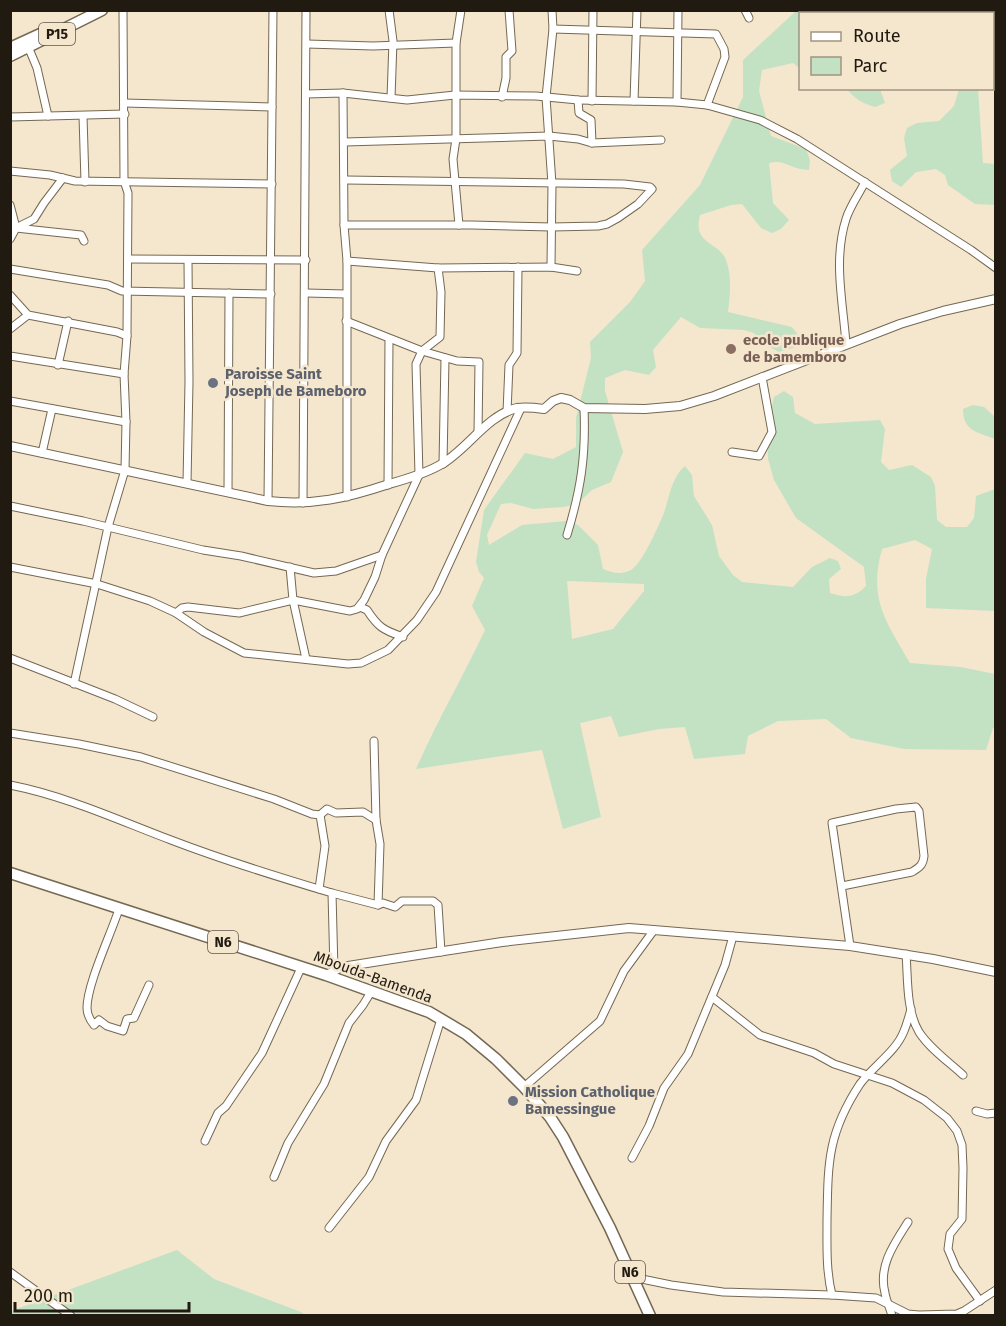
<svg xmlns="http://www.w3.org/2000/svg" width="1006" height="1326" font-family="'Fira Sans',sans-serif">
<rect width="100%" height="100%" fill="#f5e6ce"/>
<g fill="#c2e2c3" fill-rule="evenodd">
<path d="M796,11H830L835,13L800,14V69L793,63L762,70L759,91L771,136L806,149L810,160L809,170C791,170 786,159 769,163L773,203L789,220L781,229L772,233L761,228L742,204L731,205L700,215C692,245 719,241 726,260C732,275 730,296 728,312L792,327L798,335L799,346L779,352L760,342L754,333L744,330L700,328L681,317L653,350L656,367L649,375L625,370L605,378V391L623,452L611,482L592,490L577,504L564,507L533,509L511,503L501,504L487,535L489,545L522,525L566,521L578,525L598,545L603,569C612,573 622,575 631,570C642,564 659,525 664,513C670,496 671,478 685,466L692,475L694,496L712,525L719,556L733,575L742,582L793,587L812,567L830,558L838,561L841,569L829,579L830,593C846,598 854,598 866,586L864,567L796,518L774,480L768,459L767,428L774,397L784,391L793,397L795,413L815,424L880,420L885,429L881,462L889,470L912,465L931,477L935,486L937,520L946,527H967L974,518L976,496L995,489V611L926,608V579L932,549L915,540L882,549C868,599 886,621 910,663L961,667L995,674V727L993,728L986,750L904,749L851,738L826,719L778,721L748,736L745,754L694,759L685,727L659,729L619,737L611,716L580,723L601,817L563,829L542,750L416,769C437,721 463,677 485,630L472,606L484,578L479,572L476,562L484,510L525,453L553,459L576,447V418L591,358L590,342L630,302L645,281L642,250L700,185L743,97V60ZM567,581L644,584V591L613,629L572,639Z"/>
<path d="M868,11L952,10L956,13H861Z"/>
<path d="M847,89H880L885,103L875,107C862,103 855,99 847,89Z"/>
<path d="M959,89H978L983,163L995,164V205L975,204L948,185L945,175L936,169L916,172L901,187L892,181L890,170L907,156L904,138L907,128L917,123L939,121L954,106Z"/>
<path d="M973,405L984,407L995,417V439C977,432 963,431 963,409Z"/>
<path d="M177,1250L214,1279L301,1312L305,1315L11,1316V1311Z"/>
</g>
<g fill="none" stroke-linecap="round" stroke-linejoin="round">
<g stroke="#756852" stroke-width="9">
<g id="minor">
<path d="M389,10L393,41L391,98"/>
<path d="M745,10L749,18"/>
<path d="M553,29L716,34L724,49L725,57L707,105"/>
<path d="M27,44L37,68L48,116"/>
<path d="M307,44L373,46L456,43"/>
<path d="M343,93L344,225L347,261V497"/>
<path d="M306,94L343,93L407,100L455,95L536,96L578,100L677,102L707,105L760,120L797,139L971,250L996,268"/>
<path d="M502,97L506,78V57L512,51L509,10"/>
<path d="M578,100L579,113L591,120L592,143"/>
<path d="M592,101L593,10"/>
<path d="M634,101L637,10"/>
<path d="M677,102L678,10"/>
<path d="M124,103L272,107"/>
<path d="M83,116L85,182"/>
<path d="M10,117L125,114"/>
<path d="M345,142L549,136L578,139L592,143L661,140"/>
<path d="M10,171L50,175L75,181L272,184"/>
<path d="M10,205L16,228L81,235L84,241"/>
<path d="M344,225H472L552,227L598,226L607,224L618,218L638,204L652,189L650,187L624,184L345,180"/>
<path d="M459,225L453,159L456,139V43L461,10"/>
<path d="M10,239L16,228L34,219L44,203L63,178"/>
<path d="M128,259L306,260"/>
<path d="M347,261L438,268L551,267L577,271"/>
<path d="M551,267L552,184L546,97L553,29L552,10"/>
<path d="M10,269L108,285L122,291L271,294"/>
<path d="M306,293L346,294"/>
<path d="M10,295L28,315L117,332L127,336"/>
<path d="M346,321L422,351L457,361L479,362L478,433"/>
<path d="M10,329L28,315"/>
<path d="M846,344C843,302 833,260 846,219C850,206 859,194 865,182"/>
<path d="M10,356L124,374"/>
<path d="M58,365L68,321"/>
<path d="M10,401L126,422"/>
<path d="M507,412L509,365L517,353L518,267"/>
<path d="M732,452L759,456L772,432L762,377"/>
<path d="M42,453L52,409"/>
<path d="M443,464L445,358"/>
<path d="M187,483L189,382L188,260"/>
<path d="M388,485L389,339"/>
<path d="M228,492L229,293"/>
<path d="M268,501L273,10"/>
<path d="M303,503L306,10"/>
<path d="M10,506L83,521L203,550L241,556L314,573L336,571L382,555"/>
<path d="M567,535C581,489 586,456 584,408"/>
<path d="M10,567L97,584L150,601L176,613L204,632L244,653L348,664L361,663L388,650L417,620L436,592L521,408"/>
<path d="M290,567L293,600L306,659"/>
<path d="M360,607L367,610C378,627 383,630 403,637"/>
<path d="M176,613L182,608L188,607L239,613L293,600L350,611L357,609L364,600L375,577L382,555L419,475L416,364L422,351L440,337L441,292L438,268"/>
<path d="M10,658L115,699L153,717"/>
<path d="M74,684L108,527L125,470L126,422L124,374L127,336L128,193L124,181L123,10"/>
<path d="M10,733L79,744L141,757L274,799L312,814L320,815L325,846L319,889"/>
<path d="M374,741L376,820L380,844L378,905"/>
<path d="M10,785C66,796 118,820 171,840C223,860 278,877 332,893L334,971"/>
<path d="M320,815L327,809L336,813L363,812L376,820"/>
<path d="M842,886L912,872C920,867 923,865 924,856L919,811L916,807L896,809L832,823L850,946"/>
<path d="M332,893L378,905L383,903L395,907L402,901H433L438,905L441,952"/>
<path d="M119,909C111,934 87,984 87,1008C87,1015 90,1020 94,1025L99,1020L107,1026L123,1031L127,1019L134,1018L149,985"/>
<path d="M906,954C908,979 906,1010 919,1032C930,1049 949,1062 963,1075"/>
<path d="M712,997L760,1035L814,1053L834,1064L892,1083L924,1100L947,1118L957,1131L962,1145L963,1168L962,1219L950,1234L948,1249L956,1268L980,1301"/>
<path d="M524,1087L600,1021L624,971L654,930"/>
<path d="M976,1111L987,1114L996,1113"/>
<path d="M205,1141L218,1113L226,1106L262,1053L301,968"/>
<path d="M632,1158L649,1126L664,1088L688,1054L725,965L733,936"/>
<path d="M274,1177L288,1143L324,1084L349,1023L363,1005L371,992"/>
<path d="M329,1228L369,1177L386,1141L416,1100L441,1019"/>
<path d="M10,1272L71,1316"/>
<path d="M632,1277L671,1285L723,1292L832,1295L876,1298L908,1314L919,1315L957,1314L964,1311L996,1290"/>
<path d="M832,1295C826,1271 827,1246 827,1221C828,1164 827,1134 860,1084C873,1066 896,1052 904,1031C907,1024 909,1016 911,1009"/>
<path d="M892,1316C890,1308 886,1300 885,1293C878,1266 894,1244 908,1222"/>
</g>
</g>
<g stroke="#756852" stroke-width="10">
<g id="tertiary">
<path d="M10,446L268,501C313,506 347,498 389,484C407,479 424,474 440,465C466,451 487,415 517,408C526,407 536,408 544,409L553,401L561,398L570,400L584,408L645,409L680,406L714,396L900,324L943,311L996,299"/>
<path d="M326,975L342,967L392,959L502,942L629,928L850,946L933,959L996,972"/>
</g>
</g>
<g stroke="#756852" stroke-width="13">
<g id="primary">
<path d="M10,48L47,31"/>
<path d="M10,56L102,10"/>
</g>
</g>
<g stroke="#756852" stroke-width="13">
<path id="trunk" d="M10,873L326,975L429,1012L466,1034L496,1059L524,1087L550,1117L563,1137L610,1228L650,1316"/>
</g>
<use href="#minor" stroke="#fff" stroke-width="7"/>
<use href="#tertiary" stroke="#fff" stroke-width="8"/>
<use href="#primary" stroke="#fff" stroke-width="10"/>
<use href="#trunk" stroke="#fff" stroke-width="10"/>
</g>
<circle fill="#8d6e63" stroke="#f5e6ce" stroke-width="2" cx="731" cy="349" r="6"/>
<g fill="#6b7280" stroke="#f5e6ce" stroke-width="2">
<circle cx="213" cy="383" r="6"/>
<circle cx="513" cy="1101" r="6"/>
</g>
<g text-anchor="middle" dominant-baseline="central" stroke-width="5" stroke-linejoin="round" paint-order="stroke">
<g fill="#f5e6ce" stroke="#60574a" stroke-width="1.5">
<rect x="39" y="23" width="36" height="22" rx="4.5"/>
<rect x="208" y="931" width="30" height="22" rx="4.5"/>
<rect x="615" y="1261" width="30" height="22" rx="4.5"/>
</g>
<g font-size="14" font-weight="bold" fill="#201a11">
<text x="57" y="34">P15</text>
<text x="223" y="942">N6</text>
<text x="630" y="1272">N6</text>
</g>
<g font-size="15" font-weight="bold" fill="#785e54" stroke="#f5e6ce" text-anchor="start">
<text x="743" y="340">ecole publique<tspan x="743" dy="17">de bamemboro</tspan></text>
</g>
<g font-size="15" font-weight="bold" fill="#5b616d" stroke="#f5e6ce" text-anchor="start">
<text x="225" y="374">Paroisse Saint<tspan x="225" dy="17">Joseph de Bameboro</tspan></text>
<text x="525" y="1092">Mission Catholique<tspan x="525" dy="17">Bamessingue</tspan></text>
</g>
<g font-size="15" fill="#201a11" stroke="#f5e6ce">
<text transform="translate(373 977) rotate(20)">Mbouda-Bamenda</text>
</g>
</g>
<rect width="1006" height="1326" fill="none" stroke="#201a11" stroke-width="24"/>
<rect x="799" y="12" width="195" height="78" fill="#f5e6ce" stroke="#a09482" stroke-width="1.5"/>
<rect x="811" y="32" width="30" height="9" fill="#ffffff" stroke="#a09482" stroke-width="1.5"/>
<text x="853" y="42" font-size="18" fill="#201a11">Route</text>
<rect x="811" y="57" width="30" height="18" fill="#c2e2c3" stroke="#a09482" stroke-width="1.5"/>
<text x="853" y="72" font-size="18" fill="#201a11">Parc</text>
<path d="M15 1302v9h174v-9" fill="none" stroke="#201a11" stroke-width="3"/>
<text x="24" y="1302" font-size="18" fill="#201a11" stroke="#f5e6ce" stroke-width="4.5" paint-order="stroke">200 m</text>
</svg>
